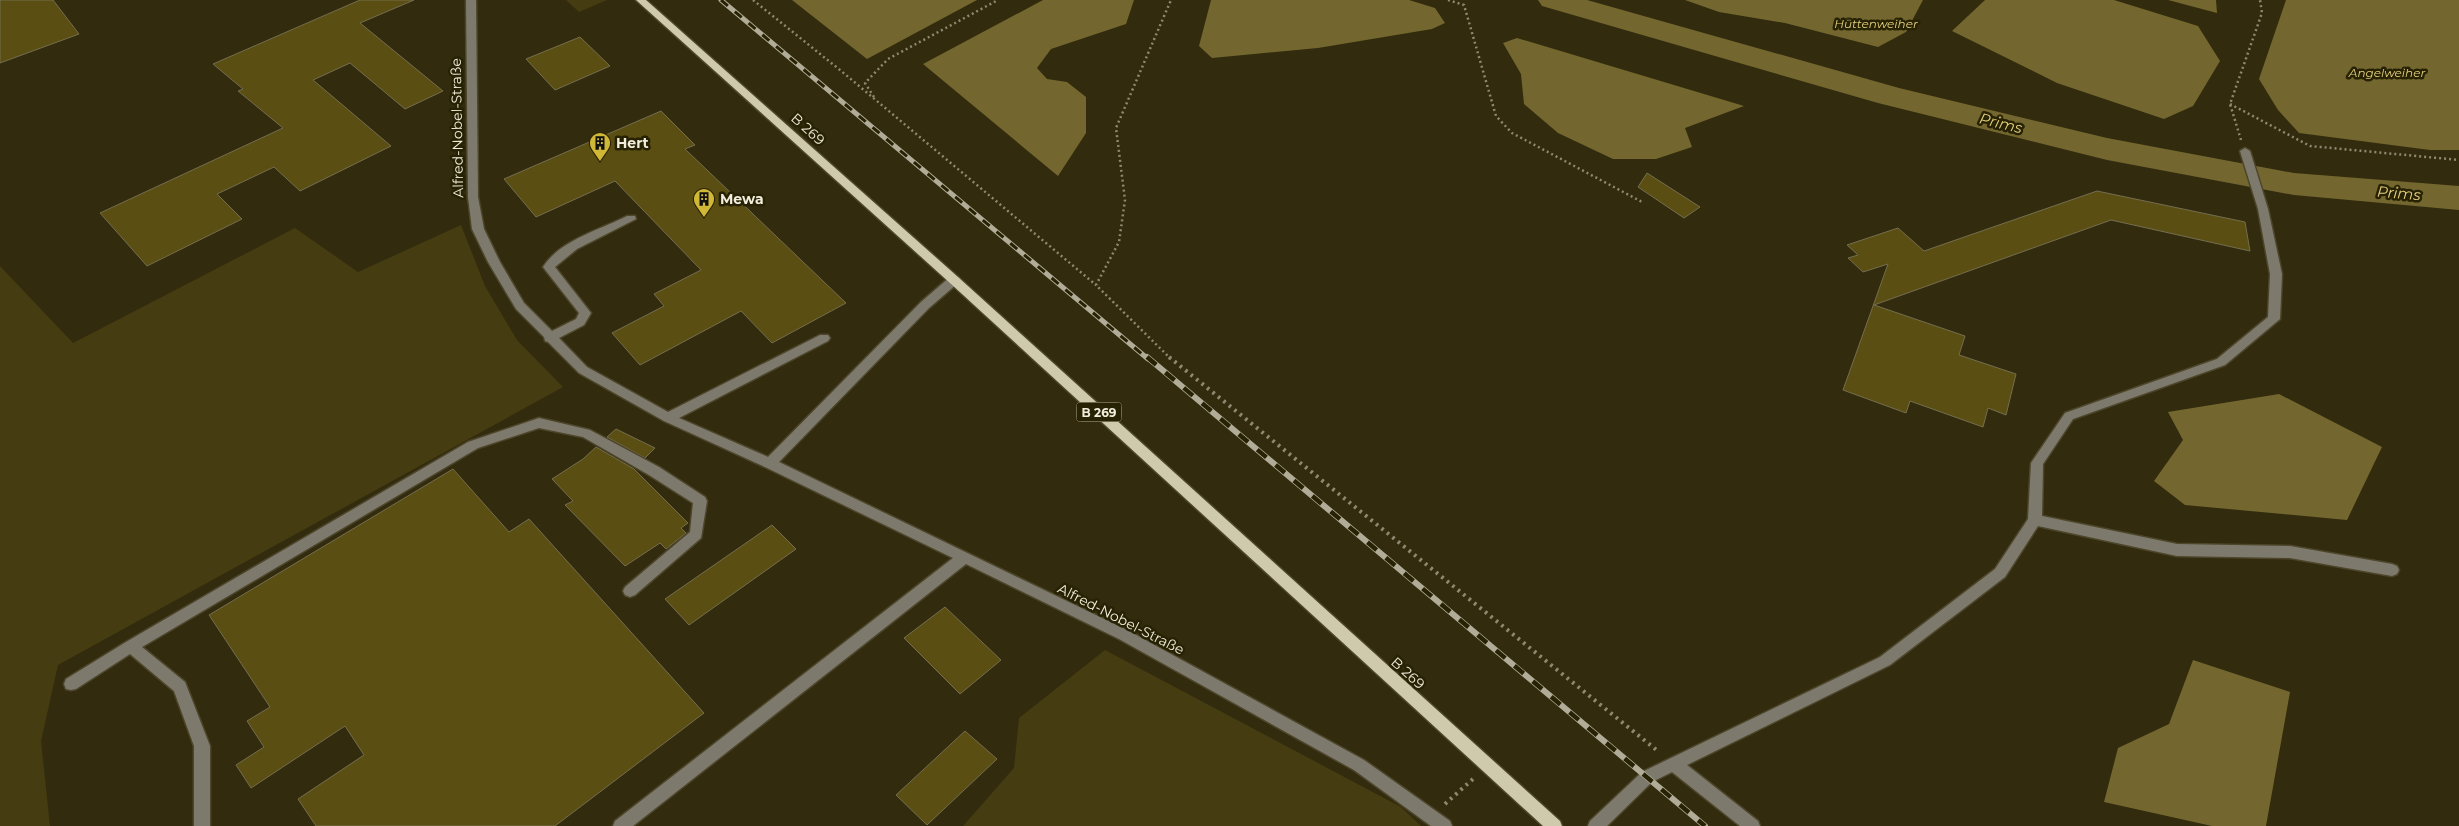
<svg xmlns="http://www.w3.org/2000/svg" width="2459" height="826" font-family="Montserrat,sans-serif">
<rect width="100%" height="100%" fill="#322b0e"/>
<g fill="#453c11">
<path d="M566,0H607L579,12Z"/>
<path d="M461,225L485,286L517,340L563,387L58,665L41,741L50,826H0V266L73,343L295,228L358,272Z"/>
<path d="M1105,650L1401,807L1421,826H963L1014,768L1019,718Z"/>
</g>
<g fill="#73672f">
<path d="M792,0H977L867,59Z"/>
<path d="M1043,0H1134L1126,24L1051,49L1037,68L1047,79L1067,82L1086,97V133L1058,176L923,64Z"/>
<path d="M1211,0H1409L1435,8L1445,23L1432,29L1318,48L1212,58L1199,46Z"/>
<path d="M1685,0H1923L1906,32L1878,47L1785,23L1719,12Z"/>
<path d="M1985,0H2114L2198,26L2220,61L2193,106L2164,119L2057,83L1952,31Z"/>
<path d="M2168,0H2216L2217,13Z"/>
<path d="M2286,0H2459V150H2430L2299,133L2278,110L2259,79Z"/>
<path d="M1517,38L1744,106L1685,128L1692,147L1656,159H1613L1558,133L1524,104L1521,74L1503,43Z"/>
<path d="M2279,394L2382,447L2347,520L2185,505L2154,481L2183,440L2168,412Z"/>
<path d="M2193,660L2290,692L2266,826H2212L2104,802L2118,748L2169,724Z"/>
</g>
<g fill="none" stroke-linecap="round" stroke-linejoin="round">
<path fill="#73672f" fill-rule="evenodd" d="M1538,0H1587L1899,88L2107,138L2294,173L2459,186V210L2294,195L2107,160L1878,103L1542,6Z"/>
</g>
<g fill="#5a4e13" stroke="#756e4f">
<path d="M0,0H53L79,34L0,63Z"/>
<path d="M360,0H414L360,23L443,91L405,109L350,63L313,80L391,146L300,191L274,167L217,194L242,219L147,266L100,213L283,128L238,91L243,89L213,64Z"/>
<path d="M580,37L610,66L555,90L526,59Z"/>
<path d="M661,111L695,145L685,149L846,303L772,343L741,311L640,365L612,333L664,306L654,294L701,270L615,181L536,217L504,179Z"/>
<path d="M1647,173L1700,207L1684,218L1638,187Z"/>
<path d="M2097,191L2245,222L2250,251L2111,220L1874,305L1965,336L1959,355L2016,374L2006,415L1988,408L1983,427L1910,401L1906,413L1843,390L1888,264L1863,272L1848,258L1858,255L1847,245L1898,228L1924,251Z"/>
<path d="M616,429L655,448L645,458L607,437Z"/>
<path d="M596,447L634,469L688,523L681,528L686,533L666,549L660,543L625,566L565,505L573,501L552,479L583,459Z"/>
<path d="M453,469L509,532L529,519L704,713L555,826H316L298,799L364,755L345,726L251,788L236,765L264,747L247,721L270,707L209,615Z"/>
<path d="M772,525L796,549L689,625L665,599Z"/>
<path d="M945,607L1001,660L960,694L904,638Z"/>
<path d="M965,731L997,759L927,825L896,795Z"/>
</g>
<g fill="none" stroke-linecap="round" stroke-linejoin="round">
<g stroke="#4d462b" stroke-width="3">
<g id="minor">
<path d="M466,0H476L478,197L484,229L500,262L524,303L552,331L576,319L579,313L543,267C560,240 600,230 627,216H635L636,219L577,249L555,267L591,313L584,325L559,338L587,367L668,412L820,335H828L830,338L828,341L679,418L768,457L921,302L950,277H958L960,280L958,283L929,308L779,462L1129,631L1364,760L1450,821L1452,826H1431L1354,770L1119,639L966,564L633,826H613L615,821L953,558L765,467L664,421L579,373L548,342L545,341L544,337L516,309L488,262L472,229L468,197Z"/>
<path d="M2245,148L2250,151L2268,209L2282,274L2280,319L2225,365L2073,419L2043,464L2042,516L2177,544L2290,546L2392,564L2397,566L2399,570L2397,574L2392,576L2290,558L2177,556L2038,526L2005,577L1890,665L1687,765L1758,821L1760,826H1740L1672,772L1652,782L1607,826H1588L1590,821L1642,772L1880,657L1995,569L2028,519L2031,463L2065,413L2217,359L2268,317L2270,274L2258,209L2240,151Z"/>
<path d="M539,418L590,430L659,467L705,497L707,501L701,538L635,595L630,597L625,595L623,591L625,587L690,532L693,503L649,475L583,437L539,428L478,448L142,647L185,682L187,687L210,746V826H194V746L174,691L130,654L76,689L71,690L66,689L64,684L66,679L126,642L468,442Z"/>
</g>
</g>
<g stroke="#4d462b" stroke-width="3">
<path id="major" d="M636,0H646L958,277L1560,821L1562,826H1543L950,283Z"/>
</g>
<g stroke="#8e8971" stroke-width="2.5" stroke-dasharray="2 3" stroke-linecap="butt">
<path d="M753,0L840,70L1096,285"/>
<path d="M1448,0L1464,5L1496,116L1512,133L1644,203"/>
<path d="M874,97L865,83L888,59L998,0"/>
<path d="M2230,104L2310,146L2459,160"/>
<path d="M2241,140L2230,104L2262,13L2260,0"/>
<path d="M1171,359L1096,285L1119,242L1125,200L1116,128L1171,0"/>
</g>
<g stroke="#8e8971" stroke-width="4" stroke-dasharray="2.5 4.5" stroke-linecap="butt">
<path d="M1169,357L1659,752"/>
<path d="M1445,804L1474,778"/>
</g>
<use href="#minor" fill="#7d7a6d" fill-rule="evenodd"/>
<use href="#major" fill="#d0caad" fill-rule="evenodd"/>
<g stroke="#b1ac97" stroke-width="5">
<path id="rail-far1" d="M721,0L1148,359"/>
</g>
<g stroke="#b1ac97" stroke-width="6">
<path id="rail" d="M1147,357L1705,826"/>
</g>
<use href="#rail-far1" stroke="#282204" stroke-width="3" stroke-dasharray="9" stroke-linecap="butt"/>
<use href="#rail" stroke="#282204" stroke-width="4.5" stroke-dasharray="12" stroke-linecap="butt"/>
</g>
<defs>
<g id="building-pin" transform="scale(1.125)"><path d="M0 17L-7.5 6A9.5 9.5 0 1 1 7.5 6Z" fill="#d1b736" stroke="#282204"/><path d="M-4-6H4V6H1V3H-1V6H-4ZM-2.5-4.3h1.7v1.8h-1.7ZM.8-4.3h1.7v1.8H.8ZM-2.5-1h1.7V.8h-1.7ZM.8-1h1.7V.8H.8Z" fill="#111"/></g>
</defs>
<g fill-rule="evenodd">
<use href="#building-pin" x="600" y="143"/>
<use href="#building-pin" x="704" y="199"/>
</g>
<g text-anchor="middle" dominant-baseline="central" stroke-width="5" stroke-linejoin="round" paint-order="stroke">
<g font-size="12" font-style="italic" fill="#e3d07c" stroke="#282204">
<text x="1876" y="23">Hüttenweiher</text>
<text x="2387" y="72">Angelweiher</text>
</g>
<rect fill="#282204" stroke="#b5b09b" stroke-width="1" x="1076.5" y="402.5" width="45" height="19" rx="4"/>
<g font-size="12" font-weight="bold" fill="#f1eddc">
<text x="1099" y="412">B 269</text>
</g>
<g font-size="14" fill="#f1eddc" stroke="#282204">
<text transform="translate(457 128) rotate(-91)">Alfred-Nobel-Straße</text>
<text transform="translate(808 129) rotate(42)">B 269</text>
<text transform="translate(1121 619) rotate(27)">Alfred-Nobel-Straße</text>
<text transform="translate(1408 673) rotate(42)">B 269</text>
</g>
<g font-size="14" font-weight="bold" fill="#f1eddc" stroke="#282204" text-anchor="start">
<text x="616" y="143">Hert</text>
<text x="720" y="199">Mewa</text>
</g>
<g font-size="15" font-style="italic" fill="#e3d07c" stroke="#282204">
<text transform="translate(2001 123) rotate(14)">Prims</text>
<text transform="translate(2399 193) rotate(5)">Prims</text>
</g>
</g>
</svg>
